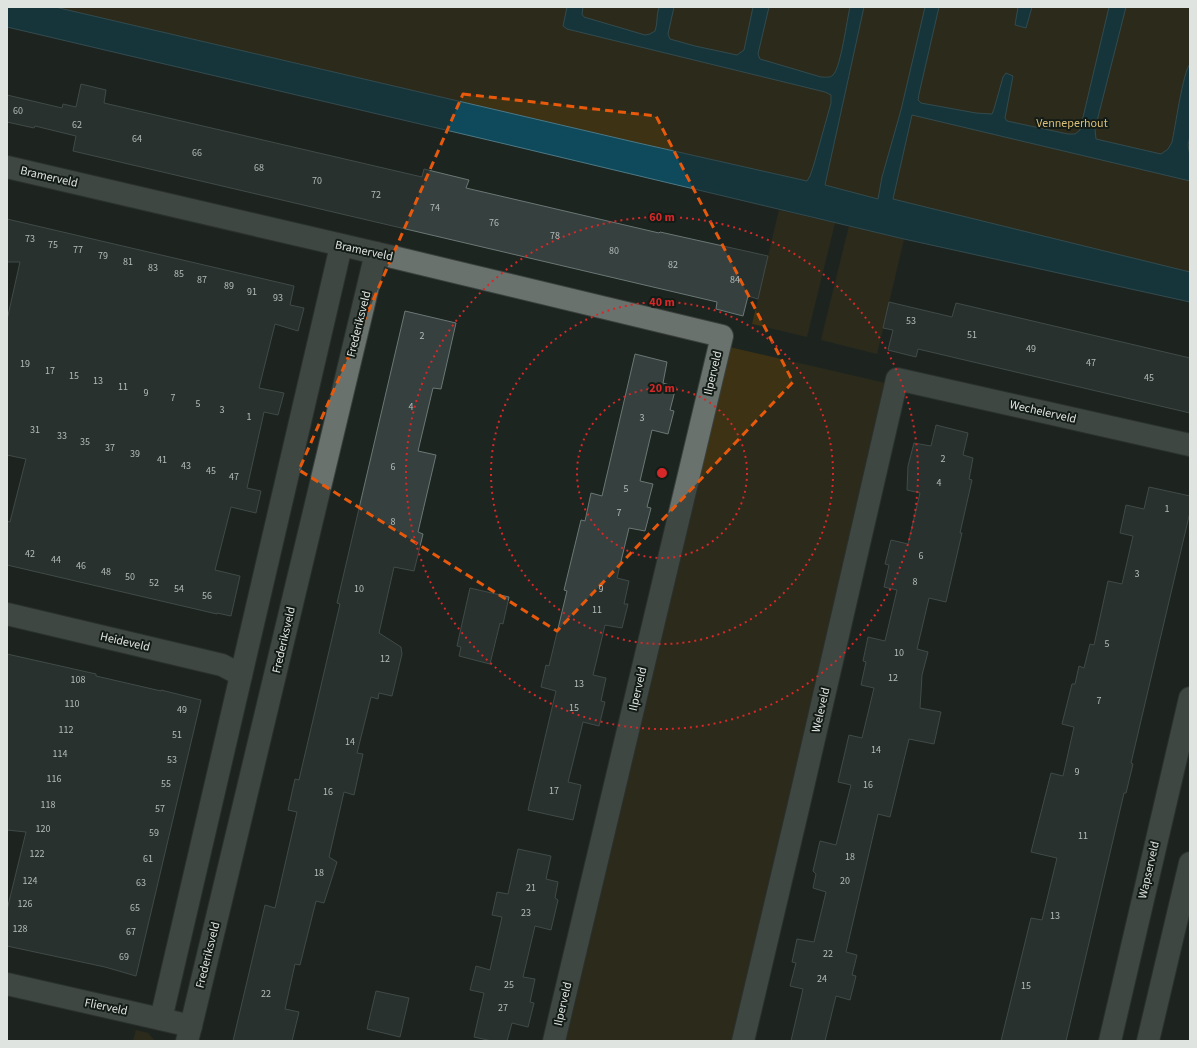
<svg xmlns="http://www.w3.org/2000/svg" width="1197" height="1048" font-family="'Source Sans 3',sans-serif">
<rect width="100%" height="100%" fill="#1d2520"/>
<g fill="#3d3214">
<path d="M55,7H1190V272L893,200L867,197L807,181L634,142Z"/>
<path d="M779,210L835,223L807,337L752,324Z"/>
<path d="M849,226L904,239L877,354L821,340Z"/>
<path d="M725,346L890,384L736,1041H562Z"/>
<path d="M136,1030L148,1033L155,1041H133Z"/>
</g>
<g fill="#0e4a5c" stroke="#4d7884">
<path d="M7,7H55L634,142L807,181L810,176L814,164L831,103V95L825,92L567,29L563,26L567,7H583L582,14L584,17L645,35L650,34L655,31C658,23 656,16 659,7H674L668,34L670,39L695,46L737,55L744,50L753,7H769L758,54L760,59L821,77C826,77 830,78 833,75C841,67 847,19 850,7H864L825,185L878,199L882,177L901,110L925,7H939L919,94L918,100L921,103L976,113L992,114L994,109L1003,77L1006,73L1013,76L1005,118L1007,121L1068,134H1075L1080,130L1109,7H1126L1095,129L1096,139L1161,154L1168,149L1172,142C1175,129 1183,71 1190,64V136L1188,145L1190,156V181L912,115L893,199L1190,272V302L904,239L501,143L7,27Z"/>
<path d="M1018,7H1032L1026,28L1015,25Z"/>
</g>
<g fill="#35403f" stroke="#6b7775">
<path d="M81,84L106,90L104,103L422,177L424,169L469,180L466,188L659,233L660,232L768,256L758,299L748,296L743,316L716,309L717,302L73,151L76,136L35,126L34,128L7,122V95L62,108L63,104L76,107Z"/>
<path d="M7,219L294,286L290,305L304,308L298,331L275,324L259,388L284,393L278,415L264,412L247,488L261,491L256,513L231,507L215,570L240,576L231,616L217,613V614L7,565V521L10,522L26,459L7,455V320L20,262H7Z"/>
<path d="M889,302L952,317L956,303L1190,358V413L918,349L916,357L888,350L893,330L883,328Z"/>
<path d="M405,311L456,323L441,389L433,388L418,451L436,455L418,532L423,534L414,571L394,567L379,633L401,647L402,654L392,696L379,693L378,699L371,697L357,753L363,754L354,795L344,792L329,857L337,862L324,903L316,901L300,965L295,964L285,1009L299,1012L292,1041H233L265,905L275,908L297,812L288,810L295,779L299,780L340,604L337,603Z"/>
<path d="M635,354L667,362L663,383L676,387L670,410L674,411L668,434L652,430L640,481L653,484L647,507L651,508L645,531L629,528L617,578L629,581L624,604H628L622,628L605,625L593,675L606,678L601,701L605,702L599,726L583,722L568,782L581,785L573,820L528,810L556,691L541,687L546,665L549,666L567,591L564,590L581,520L585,521L591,493L602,496Z"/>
<path d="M936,425L968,433L963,455L973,458L969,479L972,480L960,533H962L946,602L929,598L917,649L928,652L922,675L920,708L941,712L934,744L909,739L890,817L878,814L846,952L857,955L852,975L856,976L850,1000L836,996L825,1041H791L803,989L790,986L796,963L792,962L797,939L814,942L826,892L813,888L816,874L813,871L820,841L836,845L851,785L838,782L849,735L862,738L874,688L861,685L866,662L863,661L868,637L885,641L897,590L884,587L889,565L885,564L891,540L908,544L920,493L907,490L908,466L914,443L931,446Z"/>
<path d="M1149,487L1190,496V512L1131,763L1133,764L1126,793H1124L1066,1041H1001L1031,918L1042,920L1057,858L1031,852L1051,773L1063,776L1074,727L1062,724L1072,684H1075L1079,666L1084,668L1090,644L1094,645L1108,581L1122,584L1133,536L1120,533L1126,505L1144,509Z"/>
<path d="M470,588L509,597L503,624L500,623L490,664L459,656L461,647L457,646Z"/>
<path d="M7,654L96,674V676L161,691V690L201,700L136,976L105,967L7,946V910L26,832L7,830Z"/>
<path d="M518,849L551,856L546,879L558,882L555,898L558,900L551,930L535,926L523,977L535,979L530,1002L534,1003L528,1027L512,1023L507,1041H492L474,1037L484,993L470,990L476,966L490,970L502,917L492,915L497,892L508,894Z"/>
<path d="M376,991L409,998L400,1037L367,1029Z"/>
</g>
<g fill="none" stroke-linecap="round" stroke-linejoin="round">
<g stroke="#3b413e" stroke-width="24">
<g id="minor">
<path d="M7,167L393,257L722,336L554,1041"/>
<path d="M7,614L222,665L241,675"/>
<path d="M7,984L191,1026L187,1041"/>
<path d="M161,1019L341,246"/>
<path d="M191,1026L376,253"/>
<path d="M743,1041L799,804L897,379L1190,445"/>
<path d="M1110,1041L1190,698"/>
<path d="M1148,1041L1190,863"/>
</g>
</g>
<use href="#minor" stroke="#69726c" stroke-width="22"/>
</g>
<path d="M0 0H1197V1048H0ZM463,94L656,116L793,382L557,631L299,470Z" fill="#1d2520" fill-opacity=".55" fill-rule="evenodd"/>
<path fill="none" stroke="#e8590c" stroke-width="3" stroke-dasharray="8 5" stroke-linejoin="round" d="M463,94L656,116L793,382L557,631L299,470Z"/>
<g fill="none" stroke="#d62828" stroke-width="2" stroke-dasharray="2 4">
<circle cx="662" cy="473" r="85"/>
<circle cx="662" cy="473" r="171"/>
<circle cx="662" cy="473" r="256"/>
</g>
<g text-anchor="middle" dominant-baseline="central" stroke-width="4" stroke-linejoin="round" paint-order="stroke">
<g font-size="10" fill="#b4bbb8">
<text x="18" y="111">60</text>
<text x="77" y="125">62</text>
<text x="137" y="139">64</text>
<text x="197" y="153">66</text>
<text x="259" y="168">68</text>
<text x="317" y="181">70</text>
<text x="376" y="195">72</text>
<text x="435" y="208">74</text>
<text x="494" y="223">76</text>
<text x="555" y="236">78</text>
<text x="30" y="239">73</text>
<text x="53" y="245">75</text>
<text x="78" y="250">77</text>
<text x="614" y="251">80</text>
<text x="103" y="256">79</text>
<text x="128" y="262">81</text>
<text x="673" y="265">82</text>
<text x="153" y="268">83</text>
<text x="179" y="274">85</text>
<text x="202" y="280">87</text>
<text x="735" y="280">84</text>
<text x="229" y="286">89</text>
<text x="252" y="292">91</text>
<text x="278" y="298">93</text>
<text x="911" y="321">53</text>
<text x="972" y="335">51</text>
<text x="422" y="336">2</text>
<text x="1031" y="349">49</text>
<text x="1091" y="363">47</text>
<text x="25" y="364">19</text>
<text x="50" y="371">17</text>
<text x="74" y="376">15</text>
<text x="1149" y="378">45</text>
<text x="98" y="381">13</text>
<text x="123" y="387">11</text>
<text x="146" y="393">9</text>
<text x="173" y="398">7</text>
<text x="198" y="404">5</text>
<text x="411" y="407">4</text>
<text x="222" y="410">3</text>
<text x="249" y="417">1</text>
<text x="642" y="418">3</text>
<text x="35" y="430">31</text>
<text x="62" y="436">33</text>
<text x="85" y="442">35</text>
<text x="110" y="448">37</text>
<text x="135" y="454">39</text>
<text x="943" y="459">2</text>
<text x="162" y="460">41</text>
<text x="186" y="466">43</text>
<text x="393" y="467">6</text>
<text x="211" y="471">45</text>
<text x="234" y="477">47</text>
<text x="939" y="483">4</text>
<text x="626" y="489">5</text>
<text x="1167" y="509">1</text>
<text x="619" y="513">7</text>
<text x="393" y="522">8</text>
<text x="30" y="554">42</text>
<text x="921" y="556">6</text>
<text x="56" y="560">44</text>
<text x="81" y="566">46</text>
<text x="106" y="572">48</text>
<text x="1137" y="574">3</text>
<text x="130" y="577">50</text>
<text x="915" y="582">8</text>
<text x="154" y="583">52</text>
<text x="179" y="589">54</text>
<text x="359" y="589">10</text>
<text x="601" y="589">9</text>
<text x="207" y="596">56</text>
<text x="597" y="610">11</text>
<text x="1107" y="644">5</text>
<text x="899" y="653">10</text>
<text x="385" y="659">12</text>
<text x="893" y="678">12</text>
<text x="78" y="680">108</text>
<text x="579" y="684">13</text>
<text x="1099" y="701">7</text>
<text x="72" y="704">110</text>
<text x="574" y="708">15</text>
<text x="182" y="710">49</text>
<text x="66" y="730">112</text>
<text x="177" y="735">51</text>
<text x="350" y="742">14</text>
<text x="876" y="750">14</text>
<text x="60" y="754">114</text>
<text x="172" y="760">53</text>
<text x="1077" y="772">9</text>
<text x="54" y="779">116</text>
<text x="166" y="784">55</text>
<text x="868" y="785">16</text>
<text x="554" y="791">17</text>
<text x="328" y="792">16</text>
<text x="48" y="805">118</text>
<text x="160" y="809">57</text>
<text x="43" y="829">120</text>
<text x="154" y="833">59</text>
<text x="1083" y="836">11</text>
<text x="37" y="854">122</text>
<text x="850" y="857">18</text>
<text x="148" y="859">61</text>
<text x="319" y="873">18</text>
<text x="30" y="881">124</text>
<text x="845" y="881">20</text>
<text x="141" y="883">63</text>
<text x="531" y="888">21</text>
<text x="25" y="904">126</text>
<text x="135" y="908">65</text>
<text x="526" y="913">23</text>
<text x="1055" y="916">13</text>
<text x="20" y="929">128</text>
<text x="131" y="932">67</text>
<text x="828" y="954">22</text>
<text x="124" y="957">69</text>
<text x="822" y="979">24</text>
<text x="509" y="985">25</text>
<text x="1026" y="986">15</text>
<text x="266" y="994">22</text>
<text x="503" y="1008">27</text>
</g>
<g font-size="12" fill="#dabf78" stroke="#141c17">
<text x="1072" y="123">Venneperhout</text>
</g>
<g font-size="12" fill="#dfe4e1" stroke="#141c17">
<text transform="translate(49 177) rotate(13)">Bramerveld</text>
<text transform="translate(364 251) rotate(12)">Bramerveld</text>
<text transform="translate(359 324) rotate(-76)">Frederiksveld</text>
<text transform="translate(713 373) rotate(-77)">Ilperveld</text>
<text transform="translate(1043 412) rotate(13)">Wechelerveld</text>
<text transform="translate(284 640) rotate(-77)">Frederiksveld</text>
<text transform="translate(125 642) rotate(13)">Heideveld</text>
<text transform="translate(638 689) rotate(-77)">Ilperveld</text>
<text transform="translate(821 710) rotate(-77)">Weleveld</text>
<text transform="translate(1149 870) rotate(-77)">Wapserveld</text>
<text transform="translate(208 955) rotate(-76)">Frederiksveld</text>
<text transform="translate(563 1004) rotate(-77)">Ilperveld</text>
<text transform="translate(106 1007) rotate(12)">Flierveld</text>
</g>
</g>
<circle cx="662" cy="473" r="6" fill="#d62828" stroke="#141c17" stroke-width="2"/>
<g font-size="12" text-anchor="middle" font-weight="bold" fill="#d62828" stroke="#141c17" stroke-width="4" stroke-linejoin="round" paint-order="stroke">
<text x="662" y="221">60 m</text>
<text x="662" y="306">40 m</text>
<text x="662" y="392">20 m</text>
</g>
<rect width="1197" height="1048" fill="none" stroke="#dfe4e1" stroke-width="16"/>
</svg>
